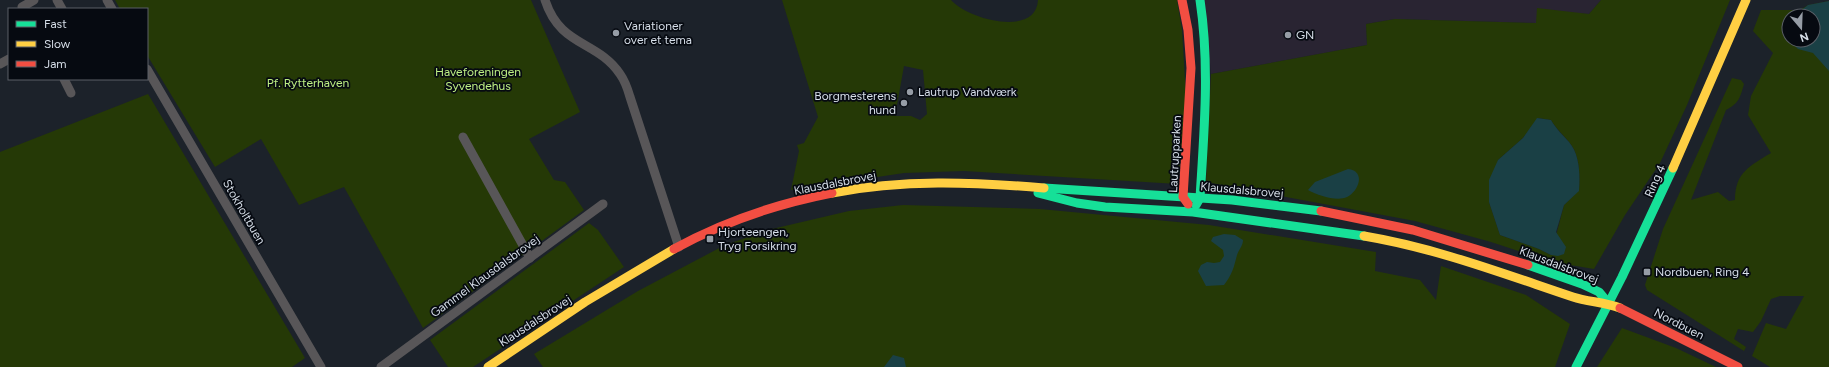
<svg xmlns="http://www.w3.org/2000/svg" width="1829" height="367" font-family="Figtree,sans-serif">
<rect width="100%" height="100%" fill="#1c222a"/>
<path fill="#292432" d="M1204,0H1601L1589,14L1573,13L1537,23L1395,19L1366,24L1367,45L1211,74Z"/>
<g fill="#253906" fill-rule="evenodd">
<path d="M115,0H531L580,112L529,139L554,180L565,182L584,210L423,328L344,187L299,205L261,139L215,167L147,55V9H120Z"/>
<path d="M782,0H951C967,19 1036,38 1038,0H1177L1182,30L1186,97L1178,184L964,171L904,173L791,190L799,151L797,145L804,143L818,117ZM904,66L923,70L927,114L920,120L911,116H895Z"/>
<path d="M1601,0H1730L1687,105L1660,163L1625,215L1594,269L1552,262L1491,242L1415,221L1206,182L1211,74L1367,45L1366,24L1395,19L1536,23L1537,8L1589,14ZM1538,118L1551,120C1556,129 1563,134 1569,142C1580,155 1580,174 1579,190L1564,205L1551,255L1539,249L1500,235L1489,202L1498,160L1523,138Z"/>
<path d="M1829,1V367H1770L1752,356L1766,323L1786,329L1804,296H1780L1771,299L1761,321L1753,332L1738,329L1734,339L1746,347L1744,351L1647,290L1645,285L1663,229L1732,78L1741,80L1744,84C1740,98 1739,103 1726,110L1691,200L1718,192L1729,201L1735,200C1735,172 1750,166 1771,153L1748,115L1751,96L1773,53L1753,31L1761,10H1800L1808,5ZM1789,16H1813V40H1789Z"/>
<path d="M148,94L305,358L292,367H0V152Z"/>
<path d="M903,205L1040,209L1209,225L1376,252L1375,271L1420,280L1436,300L1441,266L1526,295L1570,324L1555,367H543L534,354L638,291L725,245L772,229L849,211Z"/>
<path d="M589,223L598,230L624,267L473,367H448L430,340Z"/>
<path d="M1622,328L1676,348L1716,367H1597Z"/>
</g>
<g fill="#1a4045">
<path d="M1829,1V71L1813,53L1798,49L1789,40H1813V16H1794L1808,5Z"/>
<path d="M1537,118L1551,120C1556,129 1562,134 1569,142C1580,155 1580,174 1579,191L1564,205L1556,232L1566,247L1564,254L1558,256L1551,255L1539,249L1500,235L1489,202V180L1498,160L1523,138Z"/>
<path d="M1348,169C1366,171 1359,191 1347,197C1337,202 1317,195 1308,190L1315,182Z"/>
<path d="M1224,234L1235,235L1243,240C1243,246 1239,249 1237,255C1234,267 1232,275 1224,285L1206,286L1198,271L1201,265L1207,262L1214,263L1220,262L1224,256L1223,250L1211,241L1213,237Z"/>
<path d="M893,355L904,358L906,367H884Z"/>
</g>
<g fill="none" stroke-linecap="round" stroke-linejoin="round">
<g stroke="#585658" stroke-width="9">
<path d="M57,0L62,9"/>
<path d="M107,0L112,9"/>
<path d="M545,0C560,47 597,40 620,74C625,81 628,90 630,97L679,247"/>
<path d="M22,7L34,0"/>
<path d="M0,64L9,59"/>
<path d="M147,69L321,367"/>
<path d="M64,79L71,93"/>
<path d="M463,137L530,258"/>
<path d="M381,367L603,204"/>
</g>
<g stroke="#16e098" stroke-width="9">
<path d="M1044,188L1232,200L1321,211"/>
<path d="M1038,193L1077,203L1105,207L1193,212L1364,236"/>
<path d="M1196,205L1200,198C1204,132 1210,66 1200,0"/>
<path d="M1528,265L1582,284L1599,292L1609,304"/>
<path d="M1576,367L1622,277L1673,168"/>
</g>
<g stroke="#ffcf43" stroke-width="9">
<path d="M1673,168L1746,0"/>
<path d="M832,193C903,179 973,182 1044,188"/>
<path d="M1364,236C1436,248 1504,274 1573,297C1588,302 1605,302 1620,308"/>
<path d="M488,367L585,302L674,249"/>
</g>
<g stroke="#f24e42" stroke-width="9">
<path d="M1182,0L1188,30L1191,68L1183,197L1188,204"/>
<path d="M1321,211L1413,230L1528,265"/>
<path d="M674,249C723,222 776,204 832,193"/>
<path d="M1620,308L1738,367"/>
</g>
</g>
<g fill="#969da6" stroke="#060a11" stroke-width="1.5">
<circle cx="616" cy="33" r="4"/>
<circle cx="1288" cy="35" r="4"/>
<circle cx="910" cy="92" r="4"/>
<circle cx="904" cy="103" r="4"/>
<rect x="706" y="235" width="8" height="8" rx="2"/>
<rect x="1643" y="268" width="8" height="8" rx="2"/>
</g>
<g text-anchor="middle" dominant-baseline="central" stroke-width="3.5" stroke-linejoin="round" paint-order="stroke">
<g font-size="12" fill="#d7dfe9" stroke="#060a11" text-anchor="start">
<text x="624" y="26">Variationer<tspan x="624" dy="14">over et tema</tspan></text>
<text x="1296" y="35">GN</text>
<text x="918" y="92">Lautrup Vandværk</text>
<text x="896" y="96" text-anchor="end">Borgmesterens<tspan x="896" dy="14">hund</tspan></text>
<text x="718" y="232">Hjorteengen,<tspan x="718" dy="14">Tryg Forsikring</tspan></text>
<text x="1655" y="272">Nordbuen, Ring 4</text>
</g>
<g font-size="12" fill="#bef084" stroke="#060a11">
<text x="478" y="72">Haveforeningen<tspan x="478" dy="14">Syvendehus</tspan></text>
<text x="308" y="83">Pf. Rytterhaven</text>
</g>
<g font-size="12" fill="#d7dfe9" stroke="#060a11">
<text transform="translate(1175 154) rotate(-87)">Lautrupparken</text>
<text transform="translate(1655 181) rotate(-66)">Ring 4</text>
<text transform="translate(835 183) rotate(-11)">Klausdalsbrovej</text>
<text transform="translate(1242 190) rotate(5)">Klausdalsbrovej</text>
<text transform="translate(244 212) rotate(60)">Stokholtbuen</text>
<text transform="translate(1559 265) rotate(21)">Klausdalsbrovej</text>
<text transform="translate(485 276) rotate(-36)">Gammel Klausdalsbrovej</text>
<text transform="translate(535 321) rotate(-33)">Klausdalsbrovej</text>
<text transform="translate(1679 324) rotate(27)">Nordbuen</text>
</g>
</g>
<rect x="8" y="8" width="140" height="72" fill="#060a11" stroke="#5a5f67"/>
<rect x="16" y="21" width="20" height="6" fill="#16e098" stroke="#5a5f67"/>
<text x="44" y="28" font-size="12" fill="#d7dfe9">Fast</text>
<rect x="16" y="41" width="20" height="6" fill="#ffcf43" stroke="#5a5f67"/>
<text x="44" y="48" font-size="12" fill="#d7dfe9">Slow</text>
<rect x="16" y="61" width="20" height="6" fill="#f24e42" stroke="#5a5f67"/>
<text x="44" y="68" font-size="12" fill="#d7dfe9">Jam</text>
<g transform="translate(1801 28) rotate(161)"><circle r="19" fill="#060a11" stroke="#5a5f67"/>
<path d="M0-3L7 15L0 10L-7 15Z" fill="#969da6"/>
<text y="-6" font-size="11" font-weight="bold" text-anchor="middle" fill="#d7dfe9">N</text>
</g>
</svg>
